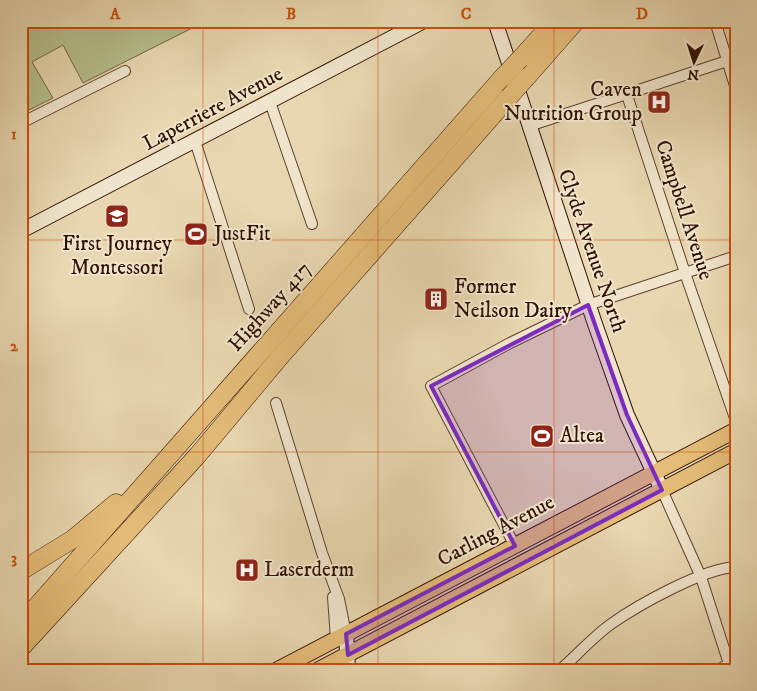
<svg xmlns="http://www.w3.org/2000/svg" width="757" height="691" font-family="'IM FELL DW Pica',serif">
<rect width="100%" height="100%" fill="#e8d7b0"/>
<filter id="stains"><feTurbulence type="fractalNoise" baseFrequency=".004" numOctaves="4"/><feColorMatrix values="0 0 0 0 .2 0 0 0 0 .09 0 0 0 0 .02 0 0 0 .5 -.17"/></filter>
<radialGradient id="worn" r=".72"><stop offset=".6" stop-color="#630" stop-opacity="0"/><stop offset="1" stop-color="#630" stop-opacity=".3"/></radialGradient>
<path fill="#b5be8b" stroke="#726746" d="M21,21H206L83,83L63,45L32,62L53,98L21,114Z"/>
<g fill="none" stroke-linecap="round" stroke-linejoin="round">
<g stroke="#5d422e" stroke-width="12">
<g id="street">
<path d="M715,21L736,89"/>
<path d="M627,95L685,273L736,421"/>
<path d="M270,102L312,224"/>
<path d="M21,123L125,71"/>
<path d="M529,126L727,61"/>
<path d="M195,141L249,309"/>
<path d="M276,403L322,553L339,599L346,634"/>
<path d="M662,490L701,577L729,664"/>
<path d="M515,546L431,386L510,343L588,305L736,256"/>
<path d="M333,597L336,639"/>
<path d="M560,670C577,655 593,637 611,624C638,605 704,568 736,567"/>
<path d="M718,670L729,664H735"/>
</g>
</g>
<g stroke="#2f1002" stroke-width="16">
<g id="secondary">
<path d="M495,21L594,321L627,415L662,490"/>
<path d="M21,231L424,21"/>
<path d="M346,634L348,670"/>
</g>
</g>
<g stroke="#2f1002" stroke-width="17">
<g id="primary">
<path d="M277,670L736,430"/>
<path d="M318,670L736,451"/>
</g>
</g>
<g stroke="#2f1002" stroke-width="19">
<g id="highway">
<path d="M520,59L554,21"/>
<path d="M526,78L576,21"/>
<path d="M21,571L73,539L116,503"/>
<path d="M21,624L502,78"/>
<path d="M21,648L197,456L279,358L509,97"/>
</g>
</g>
<use href="#street" stroke="#f0e5cc" stroke-width="10"/>
<use href="#secondary" stroke="#f0e5cc" stroke-width="14"/>
<use href="#primary" stroke="#e4bc78" stroke-width="15"/>
<use href="#highway" stroke="#e4bc78" stroke-width="18"/>
<g stroke="#2f1002" stroke-width="19" stroke-linecap="butt">
<g id="highway-bridge">
<path d="M502,78L520,59"/>
<path d="M509,97L526,78"/>
</g>
</g>
<use href="#highway-bridge" stroke="#e4bc78" stroke-width="18"/>
</g>
<path fill="#7b2cbf" fill-opacity="0.2" stroke="#7b2cbf" stroke-width="4" stroke-linejoin="round" d="M588,305L627,415L662,490L348,655L346,634L515,546L431,386Z"/>
<path fill="none" stroke="#cc4e0a" stroke-width="1" stroke-opacity="0.55" d="M203,21V670M378,21V670M554,21V670M21,240H736M21,452H736"/>
<defs>
<g id="hospital-square" transform="scale(1.25)"><rect x="-9" y="-9" width="18" height="18" rx="4" fill="#8f2418" stroke="#f0e5cc"/><path d="M-5-5h3v3.5h4V-5h3V5h-3V1.5h-4V5h-3Z" fill="#fff"/></g>
<g id="school-square" transform="scale(1.25)"><rect x="-9" y="-9" width="18" height="18" rx="4" fill="#8f2418" stroke="#f0e5cc"/><path d="M0-5L7-2L0 1L-7-2ZM-4 1L0 2.5L4 1V4Q0 6-4 4Z" fill="#fff"/></g>
<g id="stadium-square" transform="scale(1.25)"><rect x="-9" y="-9" width="18" height="18" rx="4" fill="#8f2418" stroke="#f0e5cc"/><path d="M0-5a6.5 5 0 1 0 0 10a6.5 5 0 1 0 0-10ZM-3.5-1.8h7v3.6h-7Z" fill="#fff"/></g>
<g id="building-square" transform="scale(1.25)"><rect x="-9" y="-9" width="18" height="18" rx="4" fill="#8f2418" stroke="#f0e5cc"/><path d="M-4-6H4V6H1V3H-1V6H-4ZM-2.5-4.3h1.7v1.8h-1.7ZM.8-4.3h1.7v1.8H.8ZM-2.5-1h1.7V.8h-1.7ZM.8-1h1.7V.8H.8Z" fill="#fff"/></g>
</defs>
<g fill-rule="evenodd">
<use href="#hospital-square" x="659" y="102"/>
<use href="#school-square" x="117" y="216"/>
<use href="#stadium-square" x="196" y="234"/>
<use href="#building-square" x="436" y="299"/>
<use href="#stadium-square" x="542" y="436"/>
<use href="#hospital-square" x="247" y="570"/>
</g>
<g text-anchor="middle" dominant-baseline="central" stroke-width="4" stroke-linejoin="round" paint-order="stroke">
<g font-size="21" fill="#2f1002" stroke="#f0e5cc" text-anchor="start">
<text x="642" y="90" text-anchor="end">Caven<tspan x="642" dy="24">Nutrition Group</tspan></text>
<text x="214" y="234">JustFit</text>
<text x="117" y="244" text-anchor="middle">First Journey<tspan x="117" dy="24">Montessori</tspan></text>
<text x="454" y="287">Former<tspan x="454" dy="24">Neilson Dairy</tspan></text>
<text x="560" y="436">Altea</text>
<text x="264" y="570">Laserderm</text>
</g>
<g font-size="21" fill="#2f1002" stroke="#f0e5cc">
<text transform="translate(213 109) rotate(-28)">Laperriere Avenue</text>
<text transform="translate(684 210) rotate(72)">Campbell Avenue</text>
<text transform="translate(592 251) rotate(71)">Clyde Avenue North</text>
<text transform="translate(270 307) rotate(-48)">Highway 417</text>
<text transform="translate(496 531) rotate(-28)">Carling Avenue</text>
</g>
</g>
<rect width="757" height="691" fill="none" stroke="#e8d7b0" stroke-width="55"/>
<g transform="translate(694 62) rotate(184)" stroke="#f0e5cc" stroke-width="4" paint-order="stroke">
<path d="M0-4L9 19L0 12L-9 19Z" fill="#2f1002"/>
<text y="-8" font-size="14" font-weight="bold" text-anchor="middle" fill="#2f1002">N</text>
</g>
<rect x="28" y="28" width="702" height="636" fill="none" stroke="#cc4e0a" stroke-width="2"/>
<g font-size="16" text-anchor="middle" font-weight="bold" fill="#cc4e0a">
<text x="115" y="19">A</text>
<text x="291" y="19">B</text>
<text x="466" y="19">C</text>
<text x="642" y="19">D</text>
<text x="14" y="139">1</text>
<text x="14" y="351">2</text>
<text x="14" y="563">3</text>
</g>
<rect width="100%" height="100%" filter="url(#stains)"/>
<rect width="100%" height="100%" fill="url(#worn)"/>
</svg>
